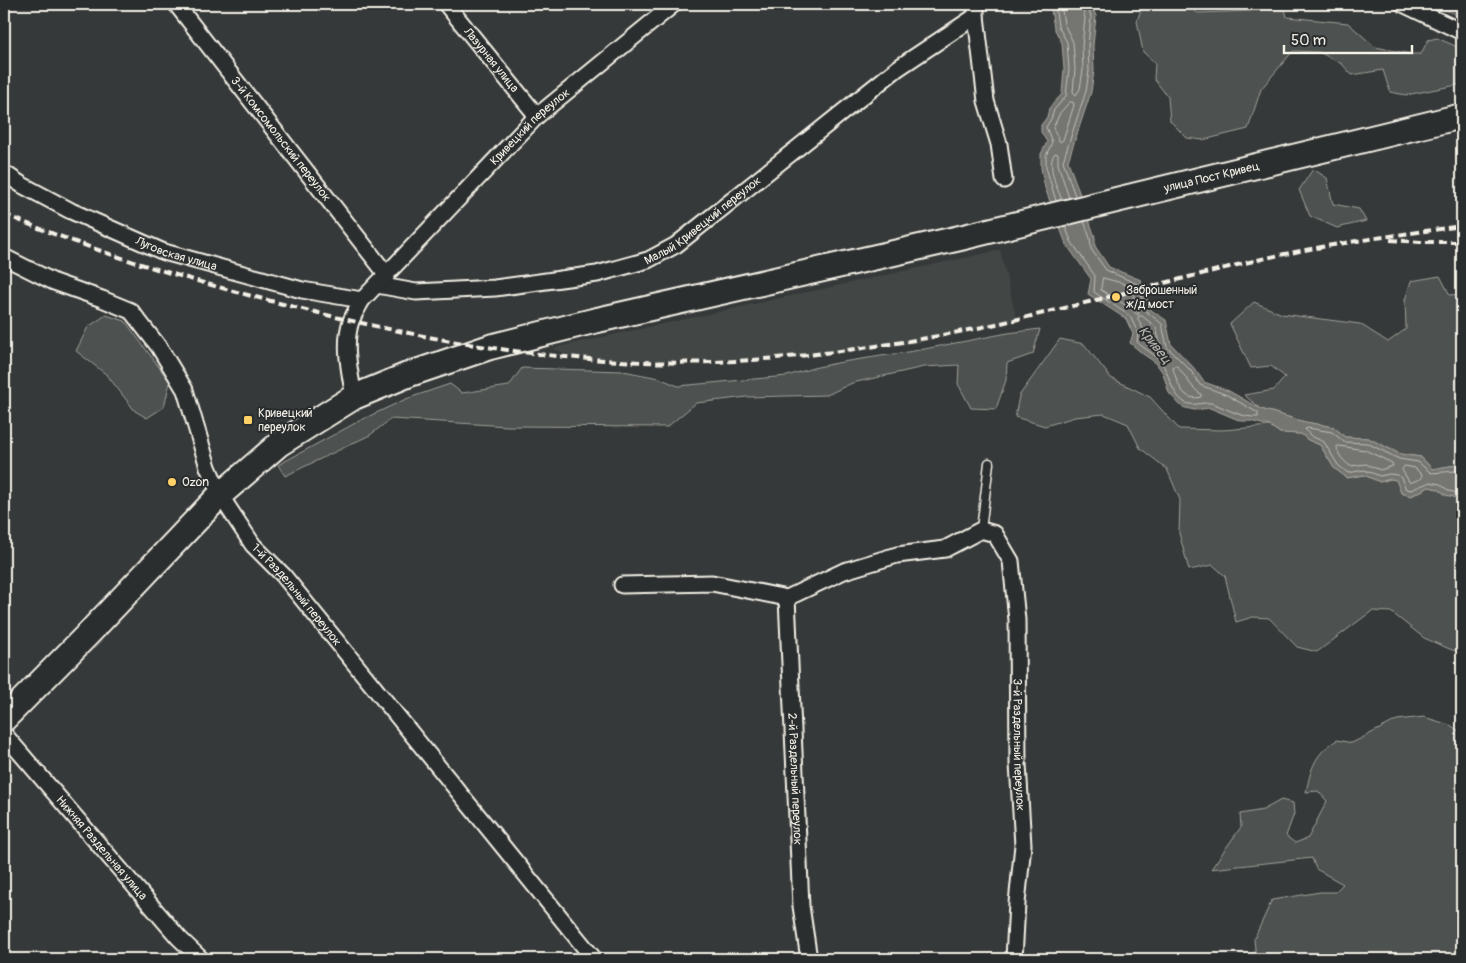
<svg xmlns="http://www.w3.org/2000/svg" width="1466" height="963" font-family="Pangolin,sans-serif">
<rect width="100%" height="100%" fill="#363939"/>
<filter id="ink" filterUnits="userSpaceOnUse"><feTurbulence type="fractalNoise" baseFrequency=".02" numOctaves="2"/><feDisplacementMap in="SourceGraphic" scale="10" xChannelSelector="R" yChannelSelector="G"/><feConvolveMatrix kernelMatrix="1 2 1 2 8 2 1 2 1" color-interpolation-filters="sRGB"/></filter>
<g filter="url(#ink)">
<path fill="#434645" d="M1000,250L1017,321L978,330L916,343L865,350L807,357L763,360L676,361L571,357L553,348Z"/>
<g fill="#4e514f" stroke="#a1a19c">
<path d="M1143,4H1184L1198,13L1251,11L1258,4H1291L1285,9L1287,17L1348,23L1375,47L1412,54H1421L1428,40L1437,38L1462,49V84L1406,95L1390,92L1383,70L1352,75L1342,64L1319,52L1293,51L1261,89L1248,129L1203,140L1187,138L1170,121L1168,97L1154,79L1155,63L1143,52L1137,21Z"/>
<path d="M1432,4H1462V17Z"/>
<path d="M1313,169L1327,178L1333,204L1359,209L1366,221L1337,228L1310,216L1299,190Z"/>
<path d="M1440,276L1450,295L1462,294V468L1456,465L1432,469L1421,457L1400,454L1368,438L1345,437L1334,427L1305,422L1261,409L1244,395L1274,390L1285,377L1271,366L1251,368L1230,324L1254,302L1282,314L1360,324L1388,342L1406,329L1405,300L1411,281Z"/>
<path d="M106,315L125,321L170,382L164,407L147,418L135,411L107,375L76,351L88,327Z"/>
<path d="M1040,329L1033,354L1007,363L1006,380L996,409L971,408L958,384L959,365L924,367L852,383L827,395L747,397L696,403L667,427L508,426L391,419L370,435L285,476L278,465L361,420L406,399L450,384L462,393L509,386L522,368L623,371L659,378L678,386L787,376L813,368L842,362L914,351L1008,333Z"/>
<path d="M1060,339L1084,344L1111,378L1150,397L1179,429L1223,430L1270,426L1280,433L1301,434L1308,440L1320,445L1334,468L1347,478L1364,475L1380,482L1390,479L1397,480L1401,493L1411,496L1429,487L1438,489L1446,495L1462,499V651L1452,650L1424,638L1391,612L1372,611L1317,652L1297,647L1269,618L1253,617L1236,622L1225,576L1213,565L1189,570L1179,533L1180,500L1167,469L1140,448L1128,424L1104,414L1075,417L1045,426L1015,417L1019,396Z"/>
<path d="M1424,717L1450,725L1462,733V959H1256L1254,939L1272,900L1320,892H1335L1343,884L1316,869L1312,858L1211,869L1241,827L1240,814L1263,810L1281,800L1293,803L1294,814L1286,836L1295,843L1308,838L1327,801L1318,791L1306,792C1311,768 1315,753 1337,740L1352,743L1397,720Z"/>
</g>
<path fill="#757572" stroke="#a8a7a1" d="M1050,4H1091L1096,16L1093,46L1094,71L1091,92L1068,161L1095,237V246L1109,267L1141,280L1151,310L1166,320L1171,344L1194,368L1204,382L1229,391L1261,409L1305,422L1334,427L1345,437L1368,438L1400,454L1421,457L1432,469L1456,465L1462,468V499L1446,495L1438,489L1429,487L1411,496L1401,493L1396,480L1390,479L1380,482L1364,475L1347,478L1334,468L1320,445L1308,440L1301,434L1280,433L1270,426L1250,421H1241L1210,408L1194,410L1182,407L1169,393L1163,373L1156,363L1143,354L1130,343L1133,334L1126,319L1088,294L1091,279L1066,244L1045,188L1041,168V154L1047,142L1041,132V125L1047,117L1049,108L1062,94L1064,69L1062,43L1054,28Z"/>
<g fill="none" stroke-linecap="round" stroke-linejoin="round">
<g stroke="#c1bfb9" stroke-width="1">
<path d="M1055,4L1058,26L1067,42L1069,69L1066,96L1054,110L1051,119L1046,127L1052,142L1046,156V167L1056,201"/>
<path d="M1061,4L1064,24L1073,42L1075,69L1073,92L1076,95L1080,89L1083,70L1082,46L1085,18L1081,4"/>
<path d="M1070,102H1073L1074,105L1063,140L1060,142L1053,128L1060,113Z"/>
<path d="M1075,196L1063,161L1086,91L1089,71L1088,46L1091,17L1087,4"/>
<path d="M1062,200C1057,188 1046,164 1055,153L1058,154V164L1069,198"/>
<path d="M1065,226L1071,241L1095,276L1094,292L1130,316L1138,333L1137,342C1144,349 1155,354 1161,362C1170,374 1170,392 1184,402C1193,408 1205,400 1214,404C1230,410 1242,418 1258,417V413L1227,395L1200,385L1191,371L1167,347L1162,324L1147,312L1137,284L1106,270L1091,249L1090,238L1084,221"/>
<path d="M1103,278L1122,283L1131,288L1139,314H1136L1132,309L1101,290Z"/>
<path d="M1139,316H1142L1156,327L1161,348L1159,350L1150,345L1144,340V331L1138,319Z"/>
<path d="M1174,366H1177C1185,375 1191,388 1201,394V397C1182,402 1178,383 1173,369Z"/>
<path d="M1339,446L1365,450L1392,463L1393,466L1380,470L1366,464L1350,466C1344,461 1337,455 1337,447Z"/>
<path d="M1405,466L1415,468L1422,475V478L1410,483L1402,470Z"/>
<path d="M1462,472L1456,471L1431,473L1418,462L1399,459L1367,443L1344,442L1332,432L1308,428L1305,429L1311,436L1324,442L1338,465L1348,473L1364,470L1380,476L1389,474L1398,475L1401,478L1406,489L1411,490L1430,482L1440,484L1449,491L1462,494"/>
</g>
<g stroke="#f4f1e8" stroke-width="11">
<path id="service" d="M981,530L989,463"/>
</g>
<g stroke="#f4f1e8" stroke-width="19">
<g id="minor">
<path id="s1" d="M176,4L387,275"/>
<path id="s2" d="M446,4L537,116"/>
<path d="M976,4V16L986,101L999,144L1004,180"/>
<path d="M1403,4L1462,32"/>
<path id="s3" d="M4,173L22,185L71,211L164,252L302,290L362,300"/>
<path id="s4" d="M4,257L54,282L102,299L131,311L159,347L185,390L208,467L220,495L253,545L283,575L594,959"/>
<path id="s5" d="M377,285L416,292L495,288L597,274L648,260L676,245L898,68L976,16"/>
<path id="s6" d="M354,397C350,373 343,345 351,321C354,314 358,307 362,300L537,116L674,4"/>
<path id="s7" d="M622,585L712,583L787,598L844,571L897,555L945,549L981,530L995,534L1011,561L1017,620L1018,764L1023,845L1017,903L1014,959"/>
<path id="s8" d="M787,598L801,906L809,959"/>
<path id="s9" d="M4,734L179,938L201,959"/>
</g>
</g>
<g stroke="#f4f1e8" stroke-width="28">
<g id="primary">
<path id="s10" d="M4,719L89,633L220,495L279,444L354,397L410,374L490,347L593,321L960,238L1462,116"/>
</g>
</g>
<use href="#service" stroke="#2a2d2e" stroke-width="8"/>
<use href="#minor" stroke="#2a2d2e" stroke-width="15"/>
<use href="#primary" stroke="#2a2d2e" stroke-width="24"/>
<g stroke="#f4f1e8" stroke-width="4" stroke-dasharray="8 4" stroke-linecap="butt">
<path d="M4,214C89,250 178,277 267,300C390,332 516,358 644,362C723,365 804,357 883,345C989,330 1093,300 1197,275C1226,268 1255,260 1285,254C1343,242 1403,234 1462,226"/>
<path d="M1390,240L1420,242H1462"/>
</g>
</g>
</g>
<g fill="#ffd166" stroke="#2a2d2e" stroke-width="2">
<circle cx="1116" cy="297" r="5"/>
<rect x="243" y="415" width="10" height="10" rx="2.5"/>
<circle cx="172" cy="482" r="5"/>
</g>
<g text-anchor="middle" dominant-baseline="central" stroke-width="4" stroke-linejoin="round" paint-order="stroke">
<g font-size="12" fill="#f4f1e8" stroke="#2a2d2e">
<text stroke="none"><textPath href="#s2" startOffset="72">Лазурная улица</textPath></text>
<text stroke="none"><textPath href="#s6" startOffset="342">Кривецкий переулок</textPath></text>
<text stroke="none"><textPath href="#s1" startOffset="171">3-й Комсомольский переулок</textPath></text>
<text stroke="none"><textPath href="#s10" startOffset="1364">улица Пост Кривец</textPath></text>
<text stroke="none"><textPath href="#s5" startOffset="342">Малый Кривецкий переулок</textPath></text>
<text stroke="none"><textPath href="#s3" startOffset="191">Луговская улица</textPath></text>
<text stroke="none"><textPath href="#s4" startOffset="471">1-й Раздельный переулок</textPath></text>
<text stroke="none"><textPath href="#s7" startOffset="604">3-й Раздельный переулок</textPath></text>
<text stroke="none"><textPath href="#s8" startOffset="181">2-й Раздельный переулок</textPath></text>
<text stroke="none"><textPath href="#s9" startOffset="150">Нижняя Раздельная улица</textPath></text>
</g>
<g font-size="12" fill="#f4f1e8" stroke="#2a2d2e" text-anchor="start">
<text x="1126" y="290">Заброшенный<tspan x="1126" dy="14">ж/д мост</tspan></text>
<text x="258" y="413">Кривецкий<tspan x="258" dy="14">переулок</tspan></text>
<text x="182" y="482">Ozon</text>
</g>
<g font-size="14" font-style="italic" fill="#b4b3ad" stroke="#2a2d2e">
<text transform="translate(1155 345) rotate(52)">Кривец</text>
</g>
</g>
<rect width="1466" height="963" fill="none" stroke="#2a2d2e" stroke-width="20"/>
<rect x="10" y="10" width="1446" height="943" fill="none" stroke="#f4f1e8" stroke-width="2" filter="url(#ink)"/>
<path d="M1284 45v8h128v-8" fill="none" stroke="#f4f1e8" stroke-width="2.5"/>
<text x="1291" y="45" font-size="15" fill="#f4f1e8" stroke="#2a2d2e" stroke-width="4" paint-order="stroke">50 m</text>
</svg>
